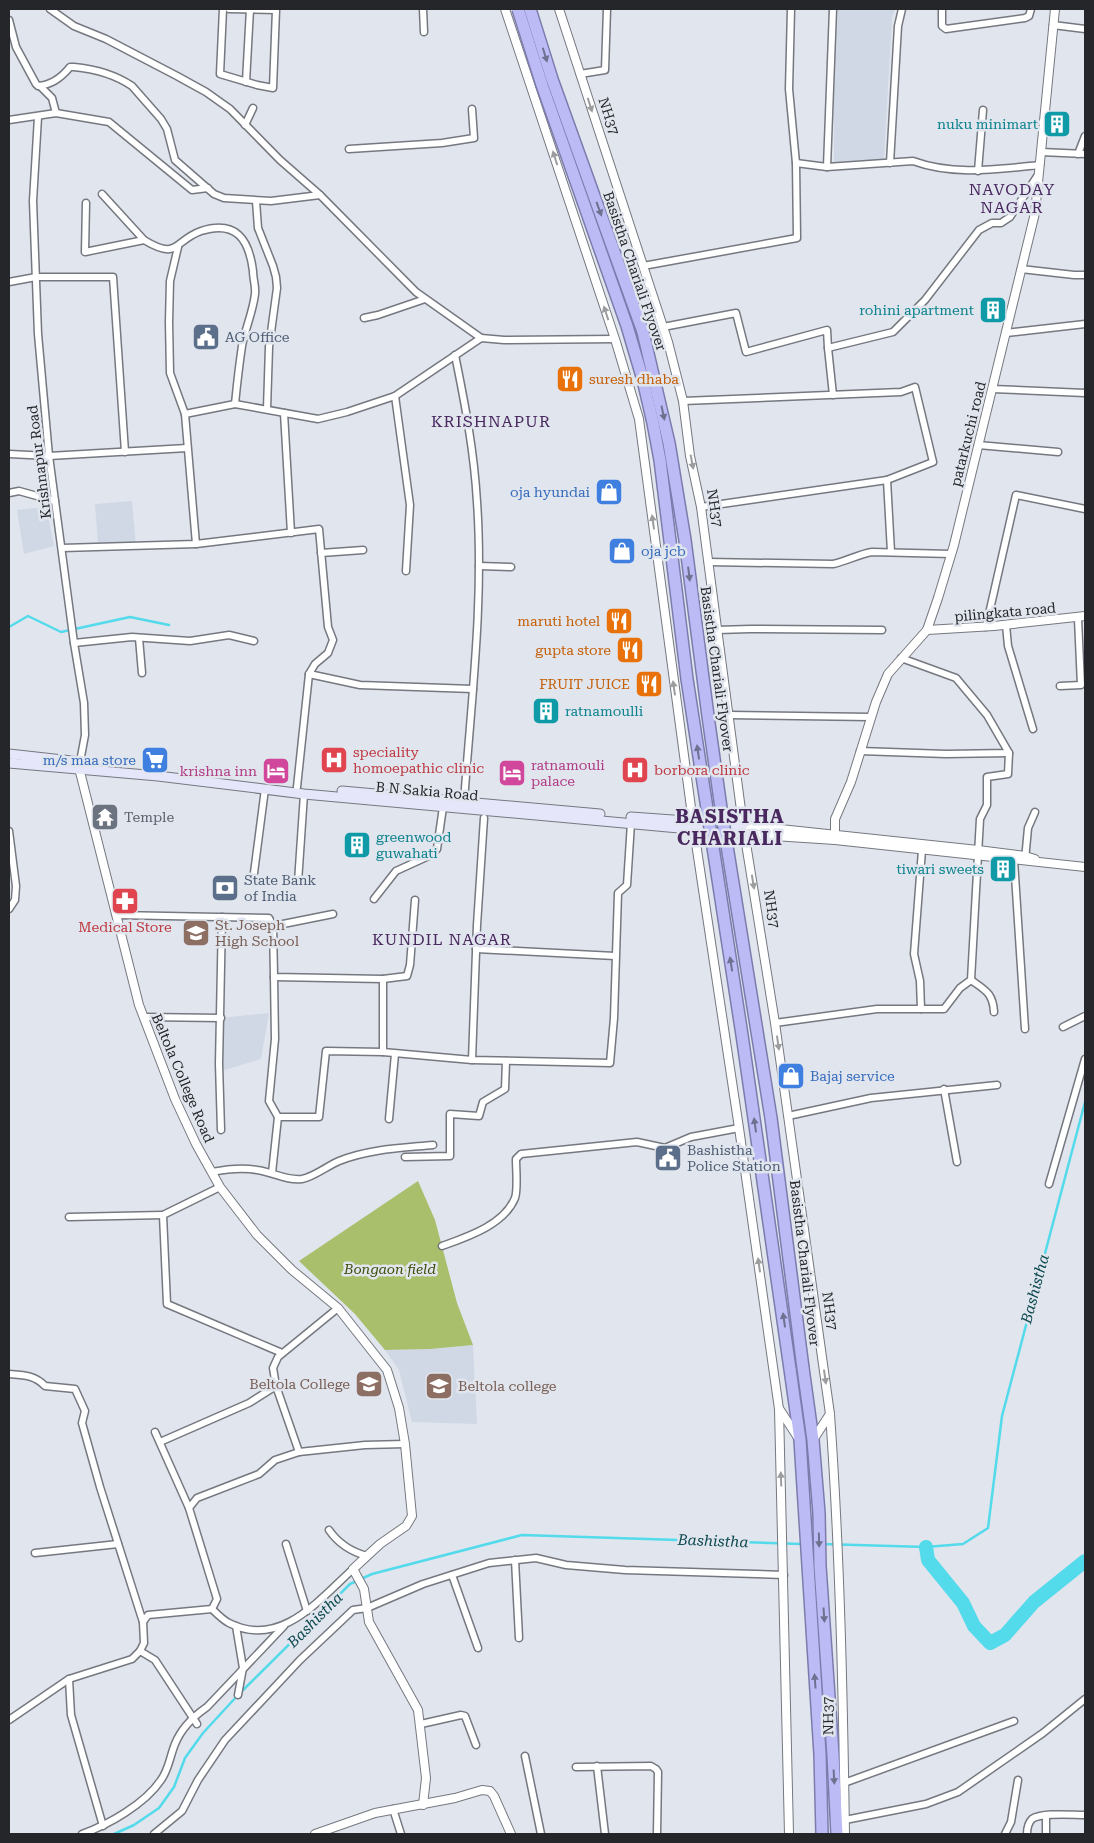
<svg xmlns="http://www.w3.org/2000/svg" width="1094" height="1843" font-family="'Roboto Serif',serif">
<rect width="100%" height="100%" fill="#e1e5ed"/>
<g fill="#d0d8e6">
<path d="M838,9H895L892,18L884,159L834,163V102Z"/>
<path d="M132,501L136,546L98,544L95,504Z"/>
<path d="M46,507L54,546L24,554L17,510Z"/>
<path d="M201,919L206,946H191L187,920Z"/>
<path d="M269,1013L261,1059L218,1072L221,1018Z"/>
<path d="M473,1345L477,1424L412,1422L399,1370L385,1350L430,1349Z"/>
</g>
<path fill="#a9bf6c" d="M418,1181L435,1220L457,1303L473,1345L430,1349L385,1350L355,1314L299,1261Z"/>
<g fill="none" stroke-linecap="round" stroke-linejoin="round">
<g stroke="#53daeb" stroke-width="2.5">
<path d="M9,627L28,616L61,632L130,617L169,625"/>
<path d="M822,1544L926,1547L963,1544L988,1528L1002,1416L1085,1102"/>
<path d="M114,1834L134,1825L159,1808L174,1787L185,1758L203,1733L238,1695L350,1584L372,1574L522,1535L802,1544"/>
</g>
<path stroke="#53daeb" stroke-width="14" d="M926,1547L928,1560L963,1603L974,1626L990,1643L1005,1635L1034,1602L1085,1561"/>
<g stroke="#75787f" stroke-width="9">
<g id="minor">
<path d="M50,9L74,26L106,39L177,76L206,92L230,109L280,160L320,195L416,292L481,338"/>
<path d="M223,9L220,74L257,85L273,88L276,10L229,9"/>
<path d="M423,9L424,32"/>
<path d="M791,9L789,89L796,163"/>
<path d="M942,9V26L946,29L1025,18L1029,16L1031,9"/>
<path d="M9,20L16,47L36,84L38,86C52,85 62,77 70,67H74C96,69 114,74 132,86L161,119L167,129L175,160L214,194L224,198L271,201L320,195"/>
<path d="M1053,25L1085,29"/>
<path d="M580,74L605,70L607,9"/>
<path d="M246,82L250,9"/>
<path d="M40,86L52,98L56,113"/>
<path d="M38,117L33,201L38,334L49,456L74,643L84,703L85,735L80,762"/>
<path d="M9,120L56,113L109,122L192,190L208,188"/>
<path d="M245,125L253,108"/>
<path d="M349,149L442,143L474,138L472,109"/>
<path d="M1041,152L1085,154"/>
<path d="M1078,154L1085,136"/>
<path d="M890,163L898,26L902,9"/>
<path d="M827,167L833,9"/>
<path d="M978,171L983,110"/>
<path d="M102,194L144,240"/>
<path d="M256,201L258,228L273,266L276,277L277,288L269,347L267,409"/>
<path d="M86,203L85,252L144,240C179,261 173,241 201,231C236,220 249,239 253,271C253,279 256,287 255,294C253,312 245,329 242,346C239,366 237,384 235,404"/>
<path d="M178,247L170,281L169,322L170,373L185,414L196,544"/>
<path d="M643,266L797,238L796,163L827,167L913,161C954,176 997,169 1040,165"/>
<path d="M1021,269L1074,275H1085"/>
<path d="M9,282L36,277H113L125,452"/>
<path d="M364,318L378,315L425,299"/>
<path d="M663,327L736,313L746,352L827,330L828,348L833,395"/>
<path d="M1006,333L1085,324"/>
<path d="M828,348L893,332L925,300L979,230L992,223H1001L1010,217L1038,175"/>
<path d="M455,355C465,404 474,451 477,502C484,602 471,702 464,802"/>
<path d="M992,389L1085,393"/>
<path d="M395,396L410,505L406,571"/>
<path d="M683,401L901,392L915,387L933,462L887,480"/>
<path d="M284,413L291,533"/>
<path d="M185,414L235,404L318,419L347,412L395,396L481,338L504,340L615,339"/>
<path d="M978,445L1058,452"/>
<path d="M9,454L49,456L187,448"/>
<path d="M9,493L19,491L55,501"/>
<path d="M701,507L887,480L891,552"/>
<path d="M62,548L196,544L319,529L328,627L333,640L328,653L315,664L309,674L297,787"/>
<path d="M321,553L363,550"/>
<path d="M708,562L833,564C847,561 859,554 872,552L951,554"/>
<path d="M479,566L511,567"/>
<path d="M1006,625L1008,646L1033,729"/>
<path d="M986,627L1016,495L1085,509"/>
<path d="M717,630L750,629L882,630"/>
<path d="M139,638L142,673"/>
<path d="M74,643L132,637L190,641L229,635L254,641"/>
<path d="M309,674L360,685L473,689"/>
<path d="M1060,686L1081,685L1078,619"/>
<path d="M729,715L871,717"/>
<path d="M860,751L946,754L1009,753L987,715L956,678L901,658"/>
<path d="M9,831L16,886L15,900L9,909"/>
<path d="M1014,860L1025,1029"/>
<path d="M1025,860L1028,828L1035,812"/>
<path d="M254,873L265,789"/>
<path d="M298,882L304,794"/>
<path d="M374,899L396,871L431,855L437,849L443,807"/>
<path d="M333,914L273,926L274,977L383,979V1052"/>
<path d="M116,915L269,918L273,926"/>
<path d="M476,949L615,956"/>
<path d="M383,979L407,976L410,965L415,900"/>
<path d="M971,980C985,990 993,993 994,1012"/>
<path d="M921,1009L920,981L914,954L922,850"/>
<path d="M144,1017L221,1018"/>
<path d="M775,1023L877,1009H944L960,988L971,980L980,819L987,805V777L1008,774L1009,753"/>
<path d="M1063,1027L1085,1016"/>
<path d="M472,1060L477,925L484,818"/>
<path d="M944,1089L957,1162"/>
<path d="M788,1116L871,1098L997,1085"/>
<path d="M278,1117H319L326,1051L383,1052L472,1060L610,1063L614,1018L618,893L627,885L631,823"/>
<path d="M389,1119L395,1054"/>
<path d="M221,1130L219,1064L222,917"/>
<path d="M405,1157L450,1156V1114L479,1116L483,1102L505,1089L506,1061"/>
<path d="M212,1172C227,1169 241,1167 257,1170C272,1172 287,1181 302,1179C314,1177 327,1166 339,1161C369,1149 402,1148 433,1145"/>
<path d="M272,1173L278,1117L269,1101L275,1039L274,977"/>
<path d="M1049,1184L1085,1059"/>
<path d="M220,1187L163,1215L167,1304L282,1353"/>
<path d="M69,1217L163,1215"/>
<path d="M442,1246C467,1237 504,1225 515,1198C518,1190 516,1169 516,1159L521,1154L637,1142L665,1148L691,1137L739,1128"/>
<path d="M9,1374C23,1375 35,1375 45,1386L75,1389L85,1411L82,1423L100,1487L143,1622"/>
<path d="M155,1432L189,1508"/>
<path d="M160,1442L249,1403L276,1386"/>
<path d="M299,1452L276,1386L273,1368L278,1357L338,1308"/>
<path d="M329,1530C338,1543 352,1552 367,1556"/>
<path d="M286,1544L307,1611"/>
<path d="M35,1553L118,1544"/>
<path d="M515,1560L519,1638"/>
<path d="M452,1575L478,1648"/>
<path d="M212,1609C217,1614 223,1620 229,1623C280,1649 319,1600 353,1569"/>
<path d="M236,1626L243,1668L238,1695"/>
<path d="M140,1651L155,1660L197,1724"/>
<path d="M69,1679L71,1715L103,1826"/>
<path d="M9,1720L69,1679L132,1659L140,1651L144,1643L143,1622L148,1615L212,1609L217,1599L189,1508L197,1498L259,1474L275,1460L299,1452L365,1445L405,1444"/>
<path d="M421,1724L461,1715L465,1716L476,1745"/>
<path d="M525,1756L541,1834"/>
<path d="M597,1766L605,1834"/>
<path d="M576,1767L651,1766L656,1769L658,1772L657,1834"/>
<path d="M844,1783L1014,1721"/>
<path d="M393,1809L401,1834"/>
<path d="M845,1820L926,1804L958,1792L1043,1733L1085,1699"/>
<path d="M82,1834C108,1825 145,1804 161,1780C169,1769 170,1756 175,1744C181,1729 194,1716 207,1707L284,1626"/>
<path d="M154,1834L182,1811L198,1780L225,1740L300,1660L353,1610L367,1608L423,1584L489,1563L536,1558L566,1565L625,1570L784,1575"/>
<path d="M1005,1834L1011,1822L1018,1780"/>
<path d="M1027,1834C1027,1829 1028,1823 1032,1819C1042,1812 1072,1815 1085,1815"/>
<path d="M1046,1834V1816"/>
</g>
</g>
<g stroke="#75787f" stroke-width="10">
<g id="tertiary">
<path d="M505,9L615,339L639,419L694,830L739,1128L779,1409L789,1834"/>
<path d="M559,9L668,342L683,401L690,456L701,507L743,825L775,1023L830,1414C840,1554 843,1694 845,1834"/>
<path d="M927,630L994,626L1085,616"/>
<path d="M80,764L79,768L139,1005L175,1099L196,1144L220,1187L257,1235L292,1270L338,1308L387,1370L399,1408L405,1444L412,1516L406,1526L380,1544L353,1569L364,1589L369,1622L418,1710L426,1778L423,1805"/>
<path d="M743,825L978,850L1025,856L1035,859"/>
<path d="M745,834L835,840L1085,867"/>
<path d="M835,840V819L851,782L876,702L888,674L927,630L938,598L954,545L1035,213L1055,9"/>
<path d="M780,1410L797,1436"/>
<path d="M813,1440L830,1414"/>
<path d="M315,1834L375,1813L455,1798L482,1790L490,1791L494,1796L511,1834"/>
</g>
</g>
<g stroke="#75787f" stroke-width="11">
<g id="secondary">
<path d="M9,754L81,762"/>
<path d="M9,763L158,776L304,794L745,834"/>
<path d="M342,791L600,814"/>
<path d="M631,817L743,825"/>
</g>
</g>
<g stroke="#7c7cac" stroke-width="14">
<g id="trunk">
<path d="M803,1368L813,1440L819,1513L820,1566L833,1755L837,1834"/>
<path d="M790,1369L800,1440L820,1754L822,1834"/>
</g>
</g>
<use href="#minor" stroke="#fff" stroke-width="6"/>
<use href="#tertiary" stroke="#fff" stroke-width="8"/>
<use href="#secondary" stroke="#e6e6fb" stroke-width="9"/>
<use href="#trunk" stroke="#bcbbf6" stroke-width="11"/>
<g stroke="#7c7cac" stroke-width="14" stroke-linecap="butt">
<g id="trunk-bridge">
<path d="M518,9L542,85L627,326L643,380L653,423L660,460L687,679L742,1035L790,1369"/>
<path d="M530,9L552,79L643,332L669,443L685,540L708,716L722,815L771,1118L803,1368"/>
</g>
</g>
<use href="#trunk-bridge" stroke="#bcbbf6" stroke-width="11"/>
</g>
<defs><path id="oneway-solid" d="M-6-.8H1V-3.2L6.5 0L1 3.2V.8H-6Z" transform="scale(1.25)"/></defs>
<g fill="#707090">
<use href="#oneway-solid" transform="translate(545 55) rotate(73)"/>
<use href="#oneway-solid" transform="translate(599 209) rotate(70)"/>
<use href="#oneway-solid" transform="translate(663 413) rotate(78)"/>
<use href="#oneway-solid" transform="translate(689 574) rotate(83)"/>
<use href="#oneway-solid" transform="translate(698 752) rotate(-98)"/>
<use href="#oneway-solid" transform="translate(731 964) rotate(-99)"/>
<use href="#oneway-solid" transform="translate(755 1125) rotate(-98)"/>
<use href="#oneway-solid" transform="translate(784 1320) rotate(-98)"/>
<use href="#oneway-solid" transform="translate(819 1540) rotate(89)"/>
<use href="#oneway-solid" transform="translate(824 1615) rotate(86)"/>
<use href="#oneway-solid" transform="translate(815 1681) rotate(-94)"/>
<use href="#oneway-solid" transform="translate(834 1777) rotate(87)"/>
</g>
<g fill="#9c9d9f">
<use href="#oneway-solid" transform="translate(590 105) rotate(72)"/>
<use href="#oneway-solid" transform="translate(555 158) rotate(-108)"/>
<use href="#oneway-solid" transform="translate(606 313) rotate(-108)"/>
<use href="#oneway-solid" transform="translate(692 462) rotate(79)"/>
<use href="#oneway-solid" transform="translate(653 522) rotate(-98)"/>
<use href="#oneway-solid" transform="translate(674 688) rotate(-98)"/>
<use href="#oneway-solid" transform="translate(753 882) rotate(81)"/>
<use href="#oneway-solid" transform="translate(778 1043) rotate(82)"/>
<use href="#oneway-solid" transform="translate(759 1265) rotate(-98)"/>
<use href="#oneway-solid" transform="translate(825 1377) rotate(82)"/>
<use href="#oneway-solid" transform="translate(781 1479) rotate(-92)"/>
</g>
<defs>
<g id="building-square" transform="scale(1.4375)"><rect x="-9" y="-9" width="18" height="18" rx="4" fill="#0f9aa8" stroke="#e1e5ed"/><path d="M-4-6H4V6H1V3H-1V6H-4ZM-2.5-4.3h1.7v1.8h-1.7ZM.8-4.3h1.7v1.8H.8ZM-2.5-1h1.7V.8h-1.7ZM.8-1h1.7V.8H.8Z" fill="#fff"/></g>
<g id="civic-square" transform="scale(1.4375)"><rect x="-9" y="-9" width="18" height="18" rx="4" fill="#5c6f8a" stroke="#e1e5ed"/><path d="M-.6-6.5H3V-4.5H.6V-3L4-1V1h2V6H-6V1h2V-1L-.6-3ZM-1.2 2.5V6h2.4V2.5Z" fill="#fff"/></g>
<g id="restaurant-square" transform="scale(1.4375)"><rect x="-9" y="-9" width="18" height="18" rx="4" fill="#e8710a" stroke="#e1e5ed"/><path d="M-5-6h1v4h1v-4h1v4h1v-4h1v5L-1.5 .5V6h-2V.5L-5-1ZM5-6V6H3V1.5H1.5Q1.5-4 5-6Z" fill="#fff"/></g>
<g id="shop-square" transform="scale(1.4375)"><rect x="-9" y="-9" width="18" height="18" rx="4" fill="#3f7fe0" stroke="#e1e5ed"/><path d="M-5-2.5h2.3a2.7 3.5 0 0 1 5.4 0H5L5.5 6h-11ZM-1.5-2.5h3a1.5 2.3 0 0 0-3 0Z" fill="#fff"/></g>
<g id="supermarket-square" transform="scale(1.4375)"><rect x="-9" y="-9" width="18" height="18" rx="4" fill="#3f7fe0" stroke="#e1e5ed"/><path d="M-6-5.5h2.5l.6 2H6L4.5 2H-2.5L-4.4-4H-6ZM-1.5 3.2a1.3 1.3 0 1 0 .1 0ZM3 3.2a1.3 1.3 0 1 0 .1 0Z" fill="#fff"/></g>
<g id="hospital-square" transform="scale(1.4375)"><rect x="-9" y="-9" width="18" height="18" rx="4" fill="#e0444e" stroke="#e1e5ed"/><path d="M-5-5h3v3.5h4V-5h3V5h-3V1.5h-4V5h-3Z" fill="#fff"/></g>
<g id="hotel-square" transform="scale(1.4375)"><rect x="-9" y="-9" width="18" height="18" rx="4" fill="#d1479c" stroke="#e1e5ed"/><path d="M-6-4.5h1.5V1H6V5H4.5V3h-9V5H-6ZM-4 0a1.8 1.8 0 1 1 3.6 0ZM.5 0V-2.5h3Q6-2.5 6 0Z" fill="#fff"/></g>
<g id="temple-square" transform="scale(1.4375)"><rect x="-9" y="-9" width="18" height="18" rx="4" fill="#6b7280" stroke="#e1e5ed"/><path d="M0-6L5-2H3V0L6.5 2.5H4V6H1.5V3h-3V6H-4V2.5H-6.5L-3 0V-2H-5Z" fill="#fff"/></g>
<g id="bank-square" transform="scale(1.4375)"><rect x="-9" y="-9" width="18" height="18" rx="4" fill="#5c6f8a" stroke="#e1e5ed"/><path d="M-6-4H6V4H-6ZM0-2.3a2.3 2.3 0 1 0 0 4.6a2.3 2.3 0 1 0 0-4.6Z" fill="#fff"/></g>
<g id="pharmacy-square" transform="scale(1.4375)"><rect x="-9" y="-9" width="18" height="18" rx="4" fill="#e0444e" stroke="#e1e5ed"/><path d="M-2-6h4v4h4v4h-4v4h-4v-4h-4v-4h4Z" fill="#fff"/></g>
<g id="school-square" transform="scale(1.4375)"><rect x="-9" y="-9" width="18" height="18" rx="4" fill="#8d6e63" stroke="#e1e5ed"/><path d="M0-5L7-2L0 1L-7-2ZM-4 1L0 2.5L4 1V4Q0 6-4 4Z" fill="#fff"/></g>
<g id="university-square" transform="scale(1.4375)"><rect x="-9" y="-9" width="18" height="18" rx="4" fill="#8d6e63" stroke="#e1e5ed"/><path d="M0-5L7-2L0 1L-7-2ZM-4 1L0 2.5L4 1V4Q0 6-4 4Z" fill="#fff"/></g>
</defs>
<g fill-rule="evenodd">
<use href="#building-square" x="1057" y="124"/>
<use href="#building-square" x="993" y="310"/>
<use href="#civic-square" x="206" y="337"/>
<use href="#restaurant-square" x="570" y="379"/>
<use href="#shop-square" x="609" y="492"/>
<use href="#shop-square" x="622" y="551"/>
<use href="#restaurant-square" x="619" y="621"/>
<use href="#restaurant-square" x="630" y="650"/>
<use href="#restaurant-square" x="649" y="684"/>
<use href="#building-square" x="546" y="711"/>
<use href="#supermarket-square" x="155" y="760"/>
<use href="#hospital-square" x="334" y="760"/>
<use href="#hospital-square" x="635" y="770"/>
<use href="#hotel-square" x="276" y="771"/>
<use href="#hotel-square" x="512" y="773"/>
<use href="#temple-square" x="105" y="817"/>
<use href="#building-square" x="357" y="845"/>
<use href="#building-square" x="1003" y="869"/>
<use href="#bank-square" x="225" y="888"/>
<use href="#pharmacy-square" x="125" y="901"/>
<use href="#school-square" x="196" y="933"/>
<use href="#shop-square" x="791" y="1076"/>
<use href="#civic-square" x="668" y="1158"/>
<use href="#university-square" x="369" y="1384"/>
<use href="#university-square" x="439" y="1386"/>
</g>
<g text-anchor="middle" dominant-baseline="central" stroke-width="5" stroke-linejoin="round" paint-order="stroke">
<g font-size="14" fill="#242629" stroke="#e1e5ed">
<text transform="translate(609 116) rotate(72)">NH37</text>
<text transform="translate(635 271) rotate(71)">Basistha Chariali Flyover</text>
<text transform="translate(968 434) rotate(-76)">patarkuchi road</text>
<text transform="translate(39 462) rotate(-97)">Krishnapur Road</text>
<text transform="translate(715 508) rotate(81)">NH37</text>
<text transform="translate(1005 612) rotate(-5)">pilingkata road</text>
<text transform="translate(717 669) rotate(82)">Basistha Chariali Flyover</text>
<text transform="translate(427 791) rotate(5)">B N Sakia Road</text>
<text transform="translate(772 909) rotate(81)">NH37</text>
<text transform="translate(183 1078) rotate(67)">Beltola College Road</text>
<text transform="translate(805 1263) rotate(83)">Basistha Chariali Flyover</text>
<text transform="translate(830 1311) rotate(82)">NH37</text>
<text transform="translate(828 1716) rotate(-91)">NH37</text>
</g>
<g font-size="14" fill="#0d838f" stroke="#e1e5ed" text-anchor="end">
<text x="1038" y="124">nuku minimart</text>
<text x="974" y="310">rohini apartment</text>
<text x="565" y="711" text-anchor="start">ratnamoulli</text>
<text x="376" y="837" text-anchor="start">greenwood<tspan x="376" dy="16">guwahati</tspan></text>
<text x="984" y="869">tiwari sweets</text>
</g>
<g font-size="14" fill="#4e5e75" stroke="#e1e5ed" text-anchor="start">
<text x="225" y="337">AG Office</text>
<text x="244" y="880">State Bank<tspan x="244" dy="16">of India</tspan></text>
<text x="687" y="1150">Bashistha<tspan x="687" dy="16">Police Station</tspan></text>
</g>
<g font-size="14" fill="#c56008" stroke="#e1e5ed" text-anchor="end">
<text x="589" y="379" text-anchor="start">suresh dhaba</text>
<text x="600" y="621">maruti hotel</text>
<text x="611" y="650">gupta store</text>
<text x="630" y="684">FRUIT JUICE</text>
</g>
<g font-size="14" fill="#366cbe" stroke="#e1e5ed" text-anchor="end">
<text x="590" y="492">oja hyundai</text>
<text x="641" y="551" text-anchor="start">oja jcb</text>
<text x="136" y="760">m/s maa store</text>
<text x="810" y="1076" text-anchor="start">Bajaj service</text>
</g>
<g font-size="14" fill="#be3a42" stroke="#e1e5ed" text-anchor="start">
<text x="353" y="752">speciality<tspan x="353" dy="16">homoepathic clinic</tspan></text>
<text x="654" y="770">borbora clinic</text>
<text x="125" y="927" text-anchor="middle">Medical Store</text>
</g>
<g font-size="14" fill="#b23c85" stroke="#e1e5ed" text-anchor="start">
<text x="531" y="765">ratnamouli<tspan x="531" dy="16">palace</tspan></text>
<text x="257" y="771" text-anchor="end">krishna inn</text>
</g>
<g font-size="14" fill="#5b616d" stroke="#e1e5ed" text-anchor="start">
<text x="124" y="817">Temple</text>
</g>
<g font-size="14" fill="#785e54" stroke="#e1e5ed" text-anchor="start">
<text x="215" y="925">St. Joseph<tspan x="215" dy="16">High School</tspan></text>
<text x="350" y="1384" text-anchor="end">Beltola College</text>
<text x="458" y="1386">Beltola college</text>
</g>
<g font-size="14" font-style="italic" fill="#3f4c08" stroke="#e1e5ed">
<text x="390" y="1269">Bongaon field</text>
</g>
<g font-size="15" font-style="italic" fill="#0c4950" stroke="#e1e5ed">
<text transform="translate(1035 1289) rotate(-75)">Bashistha</text>
<text transform="translate(713 1541) rotate(2)">Bashistha</text>
<text transform="translate(315 1620) rotate(-45)">Bashistha</text>
</g>
<g font-size="16" letter-spacing="1" fill="#492860" stroke="#e1e5ed">
<text x="1012" y="189">NAVODAY<tspan x="1012" dy="18">NAGAR</tspan></text>
<text x="491" y="421">KRISHNAPUR</text>
<text x="442" y="939">KUNDIL NAGAR</text>
</g>
<g font-size="19" font-weight="bold" letter-spacing="1" fill="#492860" stroke="#e1e5ed">
<text x="730" y="816">BASISTHA<tspan x="730" dy="22">CHARIALI</tspan></text>
</g>
</g>
<rect width="1094" height="1843" fill="none" stroke="#242629" stroke-width="20"/>
</svg>
